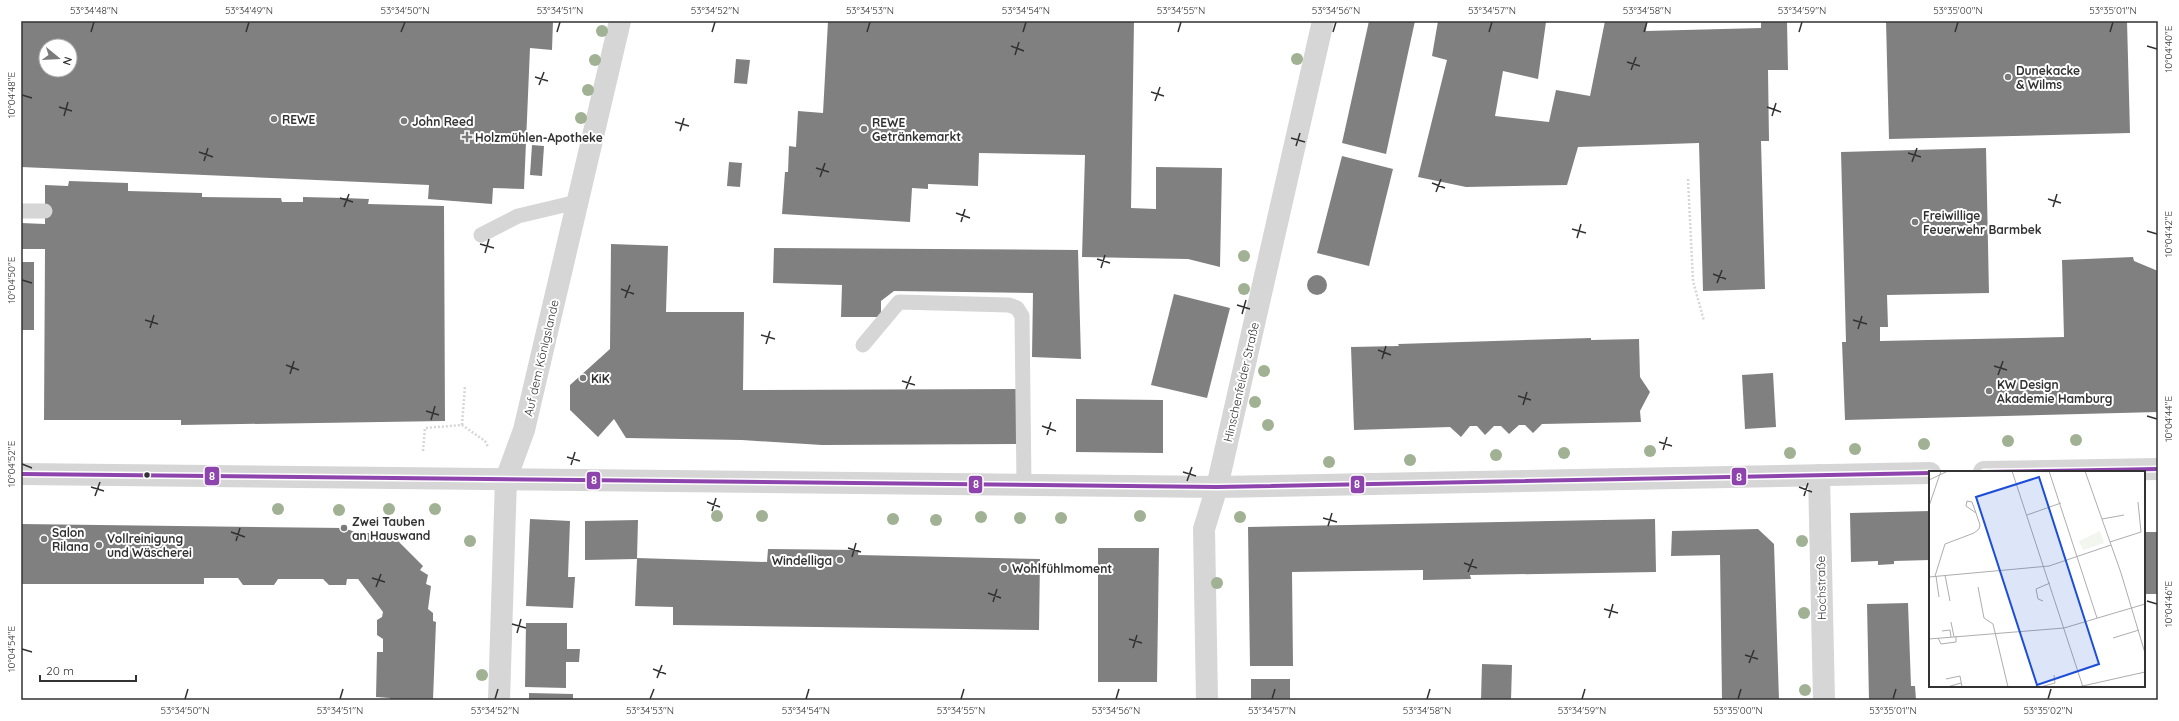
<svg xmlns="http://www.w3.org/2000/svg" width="2179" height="721" font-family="Quicksand,sans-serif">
<rect width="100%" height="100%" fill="#fff"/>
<g fill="#808080" fill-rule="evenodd">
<path d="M21,21H553L552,50L530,48L524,189L493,188L492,204L428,199L429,185L21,167ZM46,46H70V70H46Z"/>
<path d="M828,21H1134L1131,208L1156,209V167L1222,168L1220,267L1188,259L1082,257L1085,155L979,153L978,186L928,184V189L912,188L910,222L782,214L785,172H788L789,146L796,147L798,111L823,113Z"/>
<path d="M1369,21H1415L1386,154L1342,143Z"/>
<path d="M1438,21L1546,22L1538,79L1503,71L1495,116L1549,122L1556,90L1590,96L1605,21H1647L1646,31L1761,28V21H1787L1788,70H1768L1769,141H1761L1765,289L1703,291L1699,143L1578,147L1567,185L1466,187L1418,177L1447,60L1432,56Z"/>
<path d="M1886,21H2127L2130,133L1889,139Z"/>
<path d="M736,59L750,60L747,84L734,83Z"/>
<path d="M532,145L544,146L542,176L530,175Z"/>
<path d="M1986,148L1989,293L1887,295L1888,327H1880V341L2064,337L2062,260L2133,257L2134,261L2158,271V412L1845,420L1842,342H1846L1841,152Z"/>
<path d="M1342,156L1393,169L1369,266L1317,253Z"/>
<path d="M729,162L742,163L740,187L727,186Z"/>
<path d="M69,181L128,183V191L202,193V197L281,198L282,202H303V197L344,198L369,199L368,204L444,206L445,421L181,425V420H44L45,249H21V223L45,224V185L68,186Z"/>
<path d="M611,244L668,246L666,312H744L743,390L1016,389V444L822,445L742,440L626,438L614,419L598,437L570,410V385L610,349Z"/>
<path d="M774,248L1078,250L1081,359L1032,357L1033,293L894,291L881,301V317H841L842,285L773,283Z"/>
<rect x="21" y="262" width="13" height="68"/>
<circle cx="1317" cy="285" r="10"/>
<path d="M1174,294L1230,308L1207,398L1151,385Z"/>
<path d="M1591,338V340L1639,339L1640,377L1650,392L1640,411L1641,422L1542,424L1533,433L1525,425H1519L1509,434L1501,426H1494L1485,435L1477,426H1470L1461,437L1450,427L1354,430L1351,347L1399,346L1398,344Z"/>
<path d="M1773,373L1776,427L1745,429L1742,375Z"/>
<path d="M1076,399L1163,400V453L1076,452Z"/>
<path d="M1930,511V560L1894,561V564L1878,565V561L1851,562L1850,513Z"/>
<path d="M530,519L570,521L568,577H575L573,608L526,606Z"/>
<path d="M1655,519L1656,572L1470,575L1471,579L1423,580V570L1292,572L1293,666H1250L1248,527Z"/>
<path d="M638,520L637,558L767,562L768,549L859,550L858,555L1040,559L1039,630L673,625V607L635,606L637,559L585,560V521Z"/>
<path d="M21,524L344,528L358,533H381V536L389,537L398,541L423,566L420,570L428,575L426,584L431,586L428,609L433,613V621L436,622L433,700H390V698L376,697L377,652H383V639L377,635V620L382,617L383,612L358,579H347L346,585H329L323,579H278L274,585H243L238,578H204V584H21Z"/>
<path d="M1758,529L1774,544L1779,700H1722L1720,555L1671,556L1672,531Z"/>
<rect x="2144" y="532" width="14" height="62"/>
<path d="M1098,548H1159L1157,682H1098Z"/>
<path d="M1908,603L1911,686H1915L1916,700H1869L1867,604Z"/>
<path d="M526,623H567V649H580L579,662H566V688L525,687Z"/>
<path d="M1482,664L1512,665L1511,700H1481Z"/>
<rect x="1251" y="679" width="39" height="21"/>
<path d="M529,693L573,694V700H529Z"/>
</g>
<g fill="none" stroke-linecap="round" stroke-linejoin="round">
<g stroke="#d6d6d6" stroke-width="2.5" stroke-dasharray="2 2" stroke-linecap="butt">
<path d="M1688,179L1693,281L1704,321"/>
<path d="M462,425L465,386"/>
<path d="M423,451L425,428L462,425L485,441L488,447"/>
</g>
<g stroke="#d6d6d6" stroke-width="15">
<path d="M21,211H45"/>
<path d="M481,235L518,216L577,202"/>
<path d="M863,345L899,302L1009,305L1017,308L1022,316L1024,485"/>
</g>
<g stroke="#d6d6d6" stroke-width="22">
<path d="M1819,475L1824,700"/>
<path d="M499,700L506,479L524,430L620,21"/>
<path d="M1207,700L1204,529L1217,487L1323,21"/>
</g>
<g stroke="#d6d6d6" stroke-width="22">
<path d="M1984,472L2158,469"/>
<path d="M21,474L1217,487L1930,473"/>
</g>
<g stroke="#fff" stroke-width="7">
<g id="bus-1">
<path d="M1984,472L2158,469"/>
<path d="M21,474L1217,487L1930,473"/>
</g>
</g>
<use href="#bus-1" stroke="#8e44ad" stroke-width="4"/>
</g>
<g fill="#a0b194">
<circle cx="602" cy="31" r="6"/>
<circle cx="1297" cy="59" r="6"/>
<circle cx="595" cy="60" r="6"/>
<circle cx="588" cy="90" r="6"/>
<circle cx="581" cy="118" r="6"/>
<circle cx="1244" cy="256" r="6"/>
<circle cx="1244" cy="289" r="6"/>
<circle cx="1264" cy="371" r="6"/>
<circle cx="1255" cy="402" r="6"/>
<circle cx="1268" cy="425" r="6"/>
<circle cx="2076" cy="440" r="6"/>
<circle cx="2008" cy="441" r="6"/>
<circle cx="1924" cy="444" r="6"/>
<circle cx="1855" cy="449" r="6"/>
<circle cx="1650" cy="451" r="6"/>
<circle cx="1564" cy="453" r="6"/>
<circle cx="1790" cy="453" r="6"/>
<circle cx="1496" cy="455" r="6"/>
<circle cx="1410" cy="460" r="6"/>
<circle cx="1329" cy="462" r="6"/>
<circle cx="278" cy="509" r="6"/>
<circle cx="389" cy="509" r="6"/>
<circle cx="435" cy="509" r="6"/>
<circle cx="339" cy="510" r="6"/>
<circle cx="717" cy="516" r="6"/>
<circle cx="762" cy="516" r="6"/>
<circle cx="1140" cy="516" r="6"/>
<circle cx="981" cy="517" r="6"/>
<circle cx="1240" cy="517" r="6"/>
<circle cx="1020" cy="518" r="6"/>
<circle cx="1061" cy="518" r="6"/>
<circle cx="893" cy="519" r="6"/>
<circle cx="936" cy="520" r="6"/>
<circle cx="470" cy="541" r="6"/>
<circle cx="1802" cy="541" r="6"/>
<circle cx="1217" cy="583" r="6"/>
<circle cx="1804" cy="613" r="6"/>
<circle cx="482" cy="675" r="6"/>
<circle cx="1805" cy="690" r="6"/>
</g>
<path fill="none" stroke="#323232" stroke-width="1.5" d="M91,32L94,22M246,32L249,22M401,32L405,22M557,32L560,22M712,32L715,22M867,32L870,22M1023,32L1026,22M1178,32L1181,22M1333,32L1336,22M1489,32L1492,22M1644,32L1647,22M1799,32L1802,22M1955,32L1958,22M2110,32L2113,22M1011,46L1024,51M2147,46L2157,49M1015,55L1019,42M1627,62L1640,66M1631,70L1636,57M535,77L548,81M539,85L544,72M1151,92L1164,96M22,95L32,98M1155,101L1160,87M59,107L72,111M1767,107L1781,112M64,116L68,102M1772,116L1776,103M675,122L689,126M680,131L684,118M1291,138L1305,142M1296,146L1300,133M199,152L213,157M1908,153L1921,157M204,161L208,148M1912,162L1917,148M816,168L829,172M820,177L825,163M1432,183L1445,188M1436,192L1441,179M340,198L353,202M2048,199L2061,203M344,207L349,194M2053,207L2057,194M956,213L970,218M961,222L965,209M1572,229L1586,233M2147,231L2157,234M1577,238L1581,224M480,244L494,248M485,253L489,239M1097,259L1110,263M1101,268L1105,255M1713,274L1726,279M22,280L32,283M1717,283L1722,270M621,289L634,294M625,298L630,285M1237,305L1250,309M1242,314L1246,300M145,320L158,324M1853,320L1867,324M150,328L154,315M1858,329L1862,316M761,335L775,339M766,344L770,331M1378,350L1391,355M1382,359L1386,346M286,365L299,370M1994,366L2007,370M290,374L294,361M1998,375L2003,361M902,381L915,385M906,389L911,376M1518,396L1531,400M1523,405L1527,392M426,411L439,415M2147,416L2157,419M431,420L435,406M1042,426L1056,431M1047,435L1051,422M1659,442L1672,446M1663,450L1667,437M567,457L580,461M22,464L32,468M571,465L575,452M1183,472L1196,476M1187,481L1192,467M91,487L104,491M1799,487L1812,492M95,496L100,482M1804,496L1808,483M707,502L720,507M712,511L716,498M1323,518L1337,522M1328,526L1332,513M231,532L245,537M236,541L240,528M848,548L861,552M852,557L856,543M1464,563L1477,568M1468,572L1473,559M372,578L385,582M376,587L381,574M988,593L1001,598M2147,601L2157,604M993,602L997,589M1604,609L1618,613M1609,618L1613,604M512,624L526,628M517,633L521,619M1129,639L1142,643M1133,648L1137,635M22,649L32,652M1745,655L1758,659M1749,663L1754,650M653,669L666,674M657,678L662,665M185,699L188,689M340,699L343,689M495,699L498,689M650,699L654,689M806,699L809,689M961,699L964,689M1116,699L1119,689M1272,699L1275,689M1427,699L1430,689M1582,699L1585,689M1738,699L1741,689M1893,699L1896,689M2048,699L2051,689"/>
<g fill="#7a7a7a" stroke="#fff" stroke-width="1.5">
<circle cx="2008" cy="77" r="4"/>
<circle cx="274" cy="119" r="4"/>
<circle cx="404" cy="121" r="4"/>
<circle cx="864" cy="129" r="4"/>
<path d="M465 131h4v4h4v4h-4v4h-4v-4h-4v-4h4z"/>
<circle cx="1915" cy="222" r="4"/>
<circle cx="583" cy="378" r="4"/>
<circle cx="1989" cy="391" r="4"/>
<circle cx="344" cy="528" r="4"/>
<circle cx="44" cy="539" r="4"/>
<circle cx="99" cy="545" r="4"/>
<circle cx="840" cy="560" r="4"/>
<circle cx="1004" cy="568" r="4"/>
</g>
<circle fill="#323232" stroke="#fff" stroke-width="1.5" cx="147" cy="475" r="3.5"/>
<g text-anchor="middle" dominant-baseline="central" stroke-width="4" stroke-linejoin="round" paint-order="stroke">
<g font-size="12" font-weight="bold" fill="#323232" stroke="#fff" text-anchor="start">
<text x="2016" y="70">Dunekacke<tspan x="2016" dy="14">&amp; Wilms</tspan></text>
<text x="282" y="119">REWE</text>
<text x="412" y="121">John Reed</text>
<text x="872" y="122">REWE<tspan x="872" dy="14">Getränkemarkt</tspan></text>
<text x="475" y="137">Holzmühlen-Apotheke</text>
<text x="1923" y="215">Freiwillige<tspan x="1923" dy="14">Feuerwehr Barmbek</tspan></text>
<text x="591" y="378">KiK</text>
<text x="1997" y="384">KW Design<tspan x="1997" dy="14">Akademie Hamburg</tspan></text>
<text x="352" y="521">Zwei Tauben<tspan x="352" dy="14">an Hauswand</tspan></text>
<text x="52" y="532">Salon<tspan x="52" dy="14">Rilana</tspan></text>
<text x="107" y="538">Vollreinigung<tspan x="107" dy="14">und Wäscherei</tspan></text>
<text x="832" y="560" text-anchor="end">Windelliga</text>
<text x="1012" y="568">Wohlfühlmoment</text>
</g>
<g font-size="12" fill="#323232" stroke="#fff">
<text transform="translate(541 358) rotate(-77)">Auf dem Königslande</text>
<text transform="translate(1241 382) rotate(-77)">Hinschenfelder Straße</text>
<text transform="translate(1821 588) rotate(-91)">Hochstraße</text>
</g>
</g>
<g transform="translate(1929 471)">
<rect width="216" height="216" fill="#fff"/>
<path d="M171,60L175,72L154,79L150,70Z" fill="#f2f6ee"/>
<path fill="none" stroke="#adadad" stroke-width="1" d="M83,0L154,216M120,0L168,147M156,0L192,102L216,182M0,9L19,0M0,35L12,0M98,44L132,32M173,48L195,44M181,71L212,61L209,31M16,104L21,130M6,105L16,73L45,62L50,58L51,54L47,42L43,31L38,30L37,35L47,42M7,105L10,126M0,106L120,95L182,74M49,116L55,147L64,153L79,216M114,130L109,128L107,118L121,112M22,151L25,166M13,160L21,159L22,166M9,167L12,173L27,171V165M184,167L210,159M0,168L135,157L216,133M17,208L31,205L33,216M18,216L32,212M85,216H101M111,216L126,212L125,204M149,216L216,201"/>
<path fill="#1d4ed8" fill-opacity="0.15" stroke="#1d4ed8" stroke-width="2" d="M110,6L170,193L108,214L47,26Z"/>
<rect width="216" height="216" fill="none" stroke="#323232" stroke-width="2"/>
</g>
<g stroke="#fff" stroke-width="1.5">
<rect x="204" y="466" width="16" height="20" rx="4" fill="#8e44ad"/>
<rect x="1731" y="467" width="16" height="19" rx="4" fill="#8e44ad"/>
<rect x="586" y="471" width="15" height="19" rx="4" fill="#8e44ad"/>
<rect x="1350" y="475" width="15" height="19" rx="4" fill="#8e44ad"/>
<rect x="968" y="475" width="15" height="19" rx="4" fill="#8e44ad"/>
</g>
<g font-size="11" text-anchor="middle" font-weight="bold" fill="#fff">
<text x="212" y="480">8</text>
<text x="1739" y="481">8</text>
<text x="594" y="484">8</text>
<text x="1357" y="488">8</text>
<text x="976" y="488">8</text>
</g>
<rect width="2179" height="721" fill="none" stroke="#ffffff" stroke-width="44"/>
<g transform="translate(58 58) rotate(108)"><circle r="19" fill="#ffffff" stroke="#adadad"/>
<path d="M0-3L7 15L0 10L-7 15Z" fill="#7a7a7a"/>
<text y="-6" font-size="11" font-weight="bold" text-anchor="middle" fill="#323232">N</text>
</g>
<path d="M40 675v6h96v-6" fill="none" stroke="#323232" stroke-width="2"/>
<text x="46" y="675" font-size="12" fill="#323232" stroke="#ffffff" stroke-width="3" paint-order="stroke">20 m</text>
<rect x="22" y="22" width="2135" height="677" fill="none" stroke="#323232" stroke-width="1.5"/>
<g font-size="10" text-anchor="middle" fill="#323232">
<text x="94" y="14">53°34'48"N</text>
<text x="249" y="14">53°34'49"N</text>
<text x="405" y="14">53°34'50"N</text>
<text x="560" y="14">53°34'51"N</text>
<text x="715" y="14">53°34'52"N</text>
<text x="870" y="14">53°34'53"N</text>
<text x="1026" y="14">53°34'54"N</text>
<text x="1181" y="14">53°34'55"N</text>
<text x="1336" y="14">53°34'56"N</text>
<text x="1492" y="14">53°34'57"N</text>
<text x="1647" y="14">53°34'58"N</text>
<text x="1802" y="14">53°34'59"N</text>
<text x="1958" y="14">53°35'00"N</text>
<text x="2113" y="14">53°35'01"N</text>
<text transform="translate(2168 49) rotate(-90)" y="4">10°04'40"E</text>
<text transform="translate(11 95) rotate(-90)" y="4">10°04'48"E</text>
<text transform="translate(2168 234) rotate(-90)" y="4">10°04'42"E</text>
<text transform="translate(11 280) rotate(-90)" y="4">10°04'50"E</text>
<text transform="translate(2168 419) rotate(-90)" y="4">10°04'44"E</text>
<text transform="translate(11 464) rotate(-90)" y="4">10°04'52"E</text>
<text transform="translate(2168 604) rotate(-90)" y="4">10°04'46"E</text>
<text transform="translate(11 649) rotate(-90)" y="4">10°04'54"E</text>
<text x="185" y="714">53°34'50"N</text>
<text x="340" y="714">53°34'51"N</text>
<text x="495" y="714">53°34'52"N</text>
<text x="650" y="714">53°34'53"N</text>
<text x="806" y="714">53°34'54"N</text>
<text x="961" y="714">53°34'55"N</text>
<text x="1116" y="714">53°34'56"N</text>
<text x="1272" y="714">53°34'57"N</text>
<text x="1427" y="714">53°34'58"N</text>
<text x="1582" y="714">53°34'59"N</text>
<text x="1738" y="714">53°35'00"N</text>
<text x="1893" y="714">53°35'01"N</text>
<text x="2048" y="714">53°35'02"N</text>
</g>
</svg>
